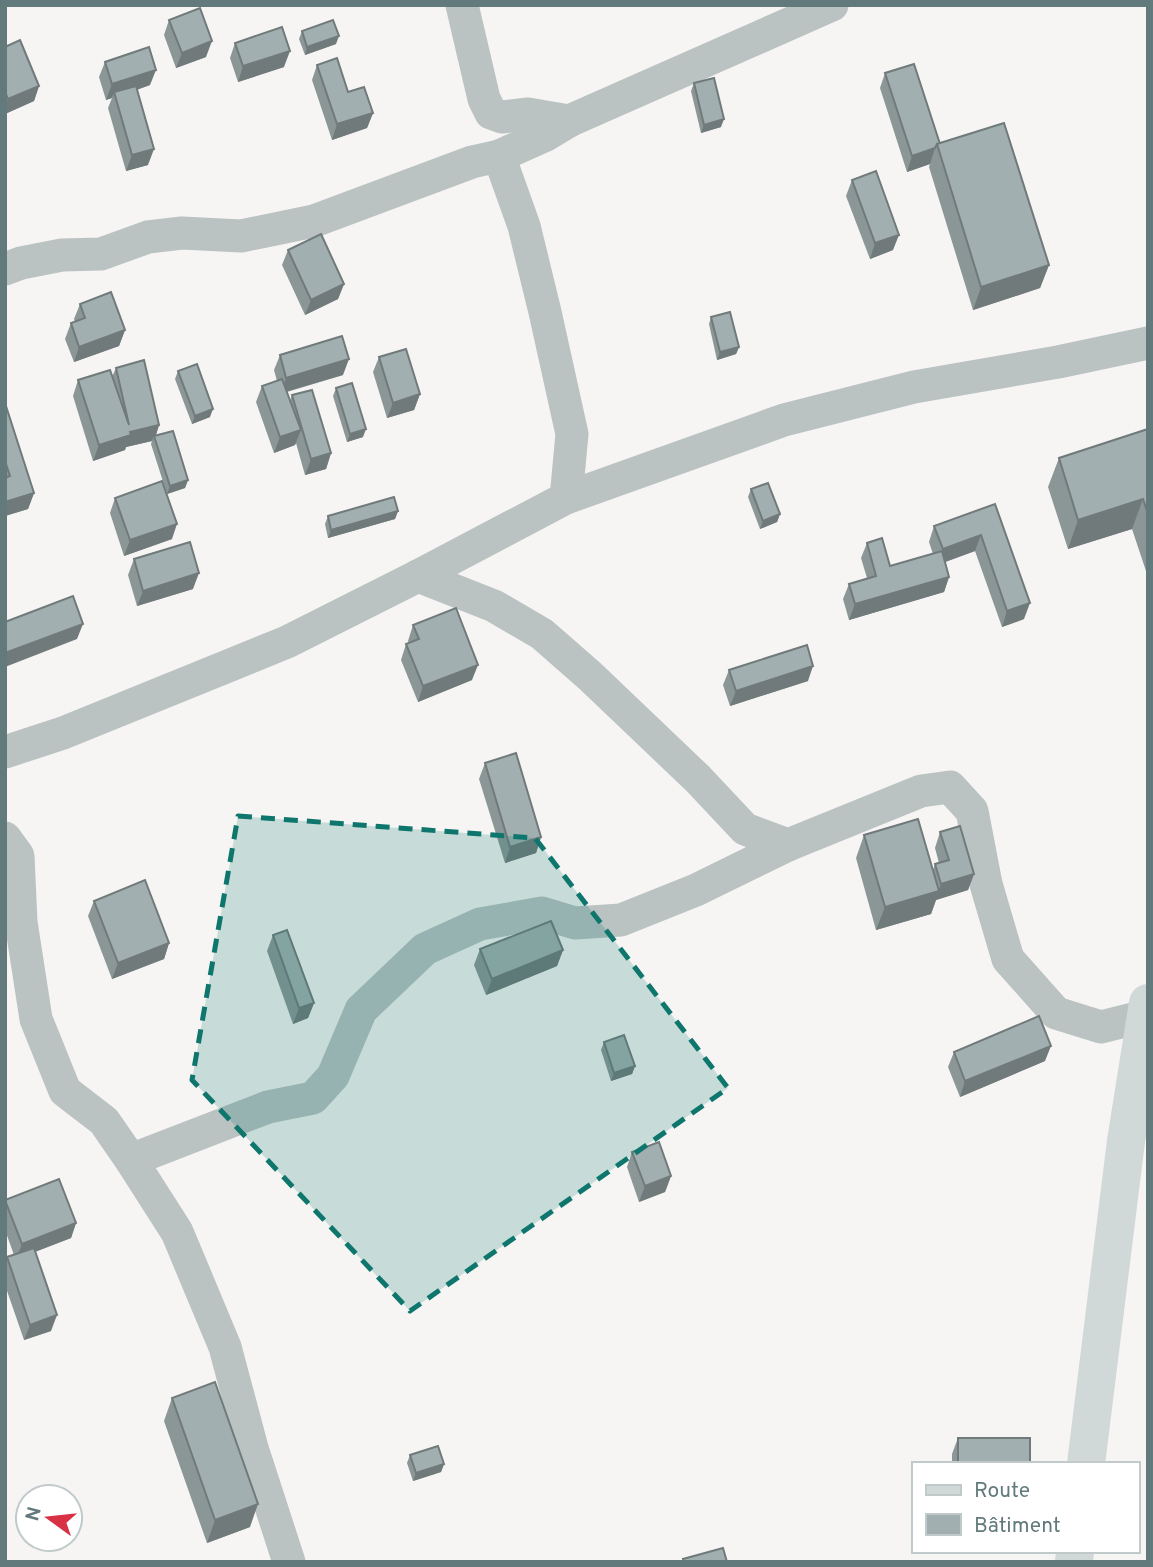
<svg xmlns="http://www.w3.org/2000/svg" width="1153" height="1567" font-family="Overpass,sans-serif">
<rect width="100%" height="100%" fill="#f6f5f3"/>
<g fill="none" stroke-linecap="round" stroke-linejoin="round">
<g stroke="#bac2c2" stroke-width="33">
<path d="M462,5L484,99L491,113L502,117L528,114L569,121"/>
<path d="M5,269L21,263L62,255L101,254L148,237L182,233L241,236L314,221L472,162L499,156"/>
<path d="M566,498L572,434L545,312L524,226L499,156L544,136L569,121L832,5"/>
<path d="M418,576L494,606L542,634L590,676L698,779L745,829L788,845L921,791L950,787L972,811L986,884L1008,959L1056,1013L1101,1027L1145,1016"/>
<path d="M5,752L63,733L287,642L418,576L566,498L784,420L914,387L1058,362L1148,343"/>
<path d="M5,838L18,856L21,922L36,1019L65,1091L104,1121L131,1160L177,1232L225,1347L252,1448L289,1562"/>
<path d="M131,1160L268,1107L313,1098L333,1076L361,1010L425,949L480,924L542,913L575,923L621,920L696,890L788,845"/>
</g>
<g stroke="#d1d8d8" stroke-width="38">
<path d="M1086,1464L1126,1141L1148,1003"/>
<path d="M1074,1562L1075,1551"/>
</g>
</g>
<g fill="#8b9697">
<path d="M169,20L206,57L176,68L164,35Z"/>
<path d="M302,31L336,44L305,55L299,39Z"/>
<path d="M235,43L284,67L238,82L230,58Z"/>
<path d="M5,47L39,86L34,101L5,114Z"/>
<path d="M105,62L150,85L137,90L148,165L126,171L108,108L112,98L106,100L99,77Z"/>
<path d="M317,65L373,113L367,128L332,140L312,80Z"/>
<path d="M885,73L940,144L1049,265L1040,288L973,310L929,167L930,164L907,172L880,88Z"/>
<path d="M694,83L721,127L701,133L691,91Z"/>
<path d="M852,180L893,250L870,259L846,196Z"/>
<path d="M288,250L344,284L338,299L305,315L282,265Z"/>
<path d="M80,304L125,330L119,346L74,362L65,339L71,323L75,322L74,319Z"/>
<path d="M711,317L739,347L736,354L717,360L709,324Z"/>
<path d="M280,355L343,375L287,392L290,401L292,395L331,453L326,469L305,475L296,443L295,445L274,453L256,402L262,386L277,381L274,370Z"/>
<path d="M379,357L420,394L414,410L387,418L373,372Z"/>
<path d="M116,368L159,425L156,435L188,480L185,488L167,494L151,444L152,441L126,447L125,450L93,461L73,396L78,380L112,377Z"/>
<path d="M178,371L210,417L192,424L175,379Z"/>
<path d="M336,388L363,437L347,442L333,396Z"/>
<path d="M5,403L34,493L28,509L5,516Z"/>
<path d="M1148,429V577L1132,529L1068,549L1048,487L1059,458Z"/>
<path d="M751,489L780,514L777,522L760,529L748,497Z"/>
<path d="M115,498L172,539L124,556L110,513Z"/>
<path d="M995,504L1024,619L1002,627L975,551L945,562L949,577L944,592L849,620L843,599L849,584L867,578L861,558L867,543L890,566L933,554L929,542L934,526Z"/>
<path d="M398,511L395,519L328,538L325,524L328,516Z"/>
<path d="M134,559L193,589L137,606L128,575Z"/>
<path d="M413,625L472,680L418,702L401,660L406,644L409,643L408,641Z"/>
<path d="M729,670L808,681L730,706L723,685Z"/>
<path d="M485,763L541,837L536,853L505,863L479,779Z"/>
<path d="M940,832L974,874L968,890L936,900L931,914L876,930L856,858L864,835L933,870L935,864L939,863L935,848Z"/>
<path d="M94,901L169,943L164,959L112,979L88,916Z"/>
<path d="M273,935L314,1003L308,1018L293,1024L267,951Z"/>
<path d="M480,949L563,950L557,966L486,995L474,965Z"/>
<path d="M604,1042L635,1066L632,1074L611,1081L601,1050Z"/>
<path d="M954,1052L1045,1061L960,1097L948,1067Z"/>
<path d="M632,1152L671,1176L665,1192L639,1202L627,1167Z"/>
<path d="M5,1200L76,1223L71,1238L35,1252L51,1331L24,1340L5,1285V1262L7,1257L14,1255L5,1230Z"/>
<path d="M172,1398L250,1527L207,1543L164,1421Z"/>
<path d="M958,1438L1030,1464H952V1454Z"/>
<path d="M410,1455L444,1464L441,1472L413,1481L407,1463Z"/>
</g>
<g fill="#717a7b">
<path d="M339,36L336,44L305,55L307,47Z"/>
<path d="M212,41L206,57L176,68L182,53Z"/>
<path d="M290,51L284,67L238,82L243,66Z"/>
<path d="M156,70L150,85L115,97L114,92L112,98L106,100L112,84Z"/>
<path d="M39,86L34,101L5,114V108L8,99Z"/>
<path d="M373,113L367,128L332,140L337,124Z"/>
<path d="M724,119L721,127L701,133L704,125Z"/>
<path d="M935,148L930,164L907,172L912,156Z"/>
<path d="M154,149L148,165L126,171L132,155Z"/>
<path d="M899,235L893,250L870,259L875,243Z"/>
<path d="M1049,265L1040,288L973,310L981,287Z"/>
<path d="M344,284L338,299L305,315L311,300Z"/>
<path d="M125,330L119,346L74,362L79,347Z"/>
<path d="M739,347L736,354L717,360L720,352Z"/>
<path d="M349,359L343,375L281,393L286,378Z"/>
<path d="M420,394L414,410L387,418L393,403Z"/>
<path d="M213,409L210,417L192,424L195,416Z"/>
<path d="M159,425L155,438L154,436L152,441L126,447L125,450L93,461L99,445L130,432Z"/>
<path d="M366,429L363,437L347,442L350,434Z"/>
<path d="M301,430L295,445L274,453L280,437Z"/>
<path d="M331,453L326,469L305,475L311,459Z"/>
<path d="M188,480L185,488L167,494L170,486Z"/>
<path d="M34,493L28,509L5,516V502Z"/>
<path d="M1143,499L1132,529L1068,549L1078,520Z"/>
<path d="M398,511L395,519L328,538L331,530Z"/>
<path d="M780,514L777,522L760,529L763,521Z"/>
<path d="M177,524L172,539L124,556L130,540Z"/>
<path d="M981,535L975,551L937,565L943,549Z"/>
<path d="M199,573L193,589L137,606L143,591Z"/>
<path d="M949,577L944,592L849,620L855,604Z"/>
<path d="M1030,603L1024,619L1002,627L1007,611Z"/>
<path d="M83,624L77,639L5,667V653Z"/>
<path d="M478,665L472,680L418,702L423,686Z"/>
<path d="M813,666L808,681L730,706L736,691Z"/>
<path d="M541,837L536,853L505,863L510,847Z"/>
<path d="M974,874L968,890L936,900L931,914L876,930L885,907L938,892L941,884Z"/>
<path d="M169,943L164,959L112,979L118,963Z"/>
<path d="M563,950L557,966L486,995L492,979Z"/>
<path d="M314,1003L308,1018L293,1024L299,1008Z"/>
<path d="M1051,1046L1045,1061L960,1097L965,1081Z"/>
<path d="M635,1066L632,1074L611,1081L614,1073Z"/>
<path d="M671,1176L665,1192L639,1202L645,1186Z"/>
<path d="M76,1223L71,1238L16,1259L22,1244Z"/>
<path d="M57,1315L51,1331L24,1340L30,1325Z"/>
<path d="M444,1464L441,1472L413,1481L416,1473Z"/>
<path d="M258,1504L250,1527L207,1543L215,1520Z"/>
</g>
<g fill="#a2afb0" stroke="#717a7b" stroke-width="2">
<path d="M200,8L212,41L182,53L169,20Z"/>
<path d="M333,20L339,36L307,47L302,31Z"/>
<path d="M282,27L290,51L243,66L235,43Z"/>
<path d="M20,40L39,86L8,99L5,92V47Z"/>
<path d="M149,47L156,70L112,84L105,62Z"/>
<path d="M337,58L348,92L364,87L373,113L337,124L317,65Z"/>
<path d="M914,64L940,144H937L935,148L912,156L885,73Z"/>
<path d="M714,78L724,119L704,125L694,83Z"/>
<path d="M136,86L154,149L132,155L114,92Z"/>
<path d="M1004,123L1049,265L981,287L937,144Z"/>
<path d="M876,171L899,235L875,243L852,180Z"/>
<path d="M321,234L344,284L311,300L288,250Z"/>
<path d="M111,292L125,330L79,347L71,323L85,318L80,304Z"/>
<path d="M730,312L739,347L720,352L711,317Z"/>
<path d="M342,336L349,359L286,378L280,355Z"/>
<path d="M406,349L420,394L393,403L379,357Z"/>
<path d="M144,360L159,425L130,432L131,435L99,445L78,380L110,370L129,425L116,368Z"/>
<path d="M197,364L213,409L195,416L178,371Z"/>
<path d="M282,379L301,430L280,437L262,386Z"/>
<path d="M352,383L366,429L350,434L336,388Z"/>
<path d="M312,390L331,453L311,459L292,395Z"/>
<path d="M5,403L34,493L5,502V478L10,476L5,461Z"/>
<path d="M1148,429V514L1143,499L1078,520L1059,458Z"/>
<path d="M173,431L188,480L170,486L154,436Z"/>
<path d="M162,481L177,524L130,540L115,498Z"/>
<path d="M768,483L780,514L763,521L751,489Z"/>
<path d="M394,497L398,511L331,530L328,516Z"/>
<path d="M995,504L1030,603L1007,611L981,535L943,549L934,526Z"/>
<path d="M882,538L890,566L942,551L949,577L855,604L849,584L876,576L867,543Z"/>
<path d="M190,542L199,573L143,591L134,559Z"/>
<path d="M73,596L83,624L5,653V622Z"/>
<path d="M456,608L478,665L423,686L406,644L419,639L413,625Z"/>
<path d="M807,645L813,666L736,691L729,670Z"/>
<path d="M516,753L541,837L510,847L485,763Z"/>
<path d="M918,819L939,891L885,907L864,835Z"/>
<path d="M960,826L974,874L941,884L935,864L949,860L940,832Z"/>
<path d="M145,880L169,943L118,963L94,901Z"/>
<path d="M551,921L563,950L492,979L480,949Z"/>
<path d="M287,930L314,1003L299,1008L273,935Z"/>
<path d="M1039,1016L1051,1046L965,1081L954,1052Z"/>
<path d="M624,1035L635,1066L614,1073L604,1042Z"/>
<path d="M659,1142L671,1176L645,1186L632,1152Z"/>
<path d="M59,1179L76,1223L22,1244L5,1200Z"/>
<path d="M34,1248L57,1315L30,1325L7,1257Z"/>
<path d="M215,1382L258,1504L215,1520L172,1398Z"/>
<rect x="958" y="1438" width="72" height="26"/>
<path d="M438,1446L444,1464L416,1473L410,1455Z"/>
<path d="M723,1548L727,1562H684L683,1559Z"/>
</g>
<path fill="#0f766e" fill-opacity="0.2" stroke="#0f766e" stroke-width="5" stroke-dasharray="14 9" stroke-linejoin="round" d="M238,816L535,838L728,1088L410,1311L192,1080Z"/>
<rect width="1153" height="1567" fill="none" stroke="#637a7c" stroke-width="14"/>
<rect x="912" y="1462" width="228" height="91" fill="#ffffff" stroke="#c1cacb" stroke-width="2"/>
<rect x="926" y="1485" width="35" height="10" fill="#d1d8d8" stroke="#c1cacb" stroke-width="2"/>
<text x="974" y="1497" font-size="21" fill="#637a7c">Route</text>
<rect x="926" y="1514" width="35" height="21" fill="#a2afb0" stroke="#c1cacb" stroke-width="2"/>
<text x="974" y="1532" font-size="21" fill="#637a7c">Bâtiment</text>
<g transform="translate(49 1518) rotate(285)"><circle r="33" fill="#ffffff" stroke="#c1cacb" stroke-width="2"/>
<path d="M0-5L12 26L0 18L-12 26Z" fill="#d83146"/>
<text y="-10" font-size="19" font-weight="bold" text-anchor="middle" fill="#637a7c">N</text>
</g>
</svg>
